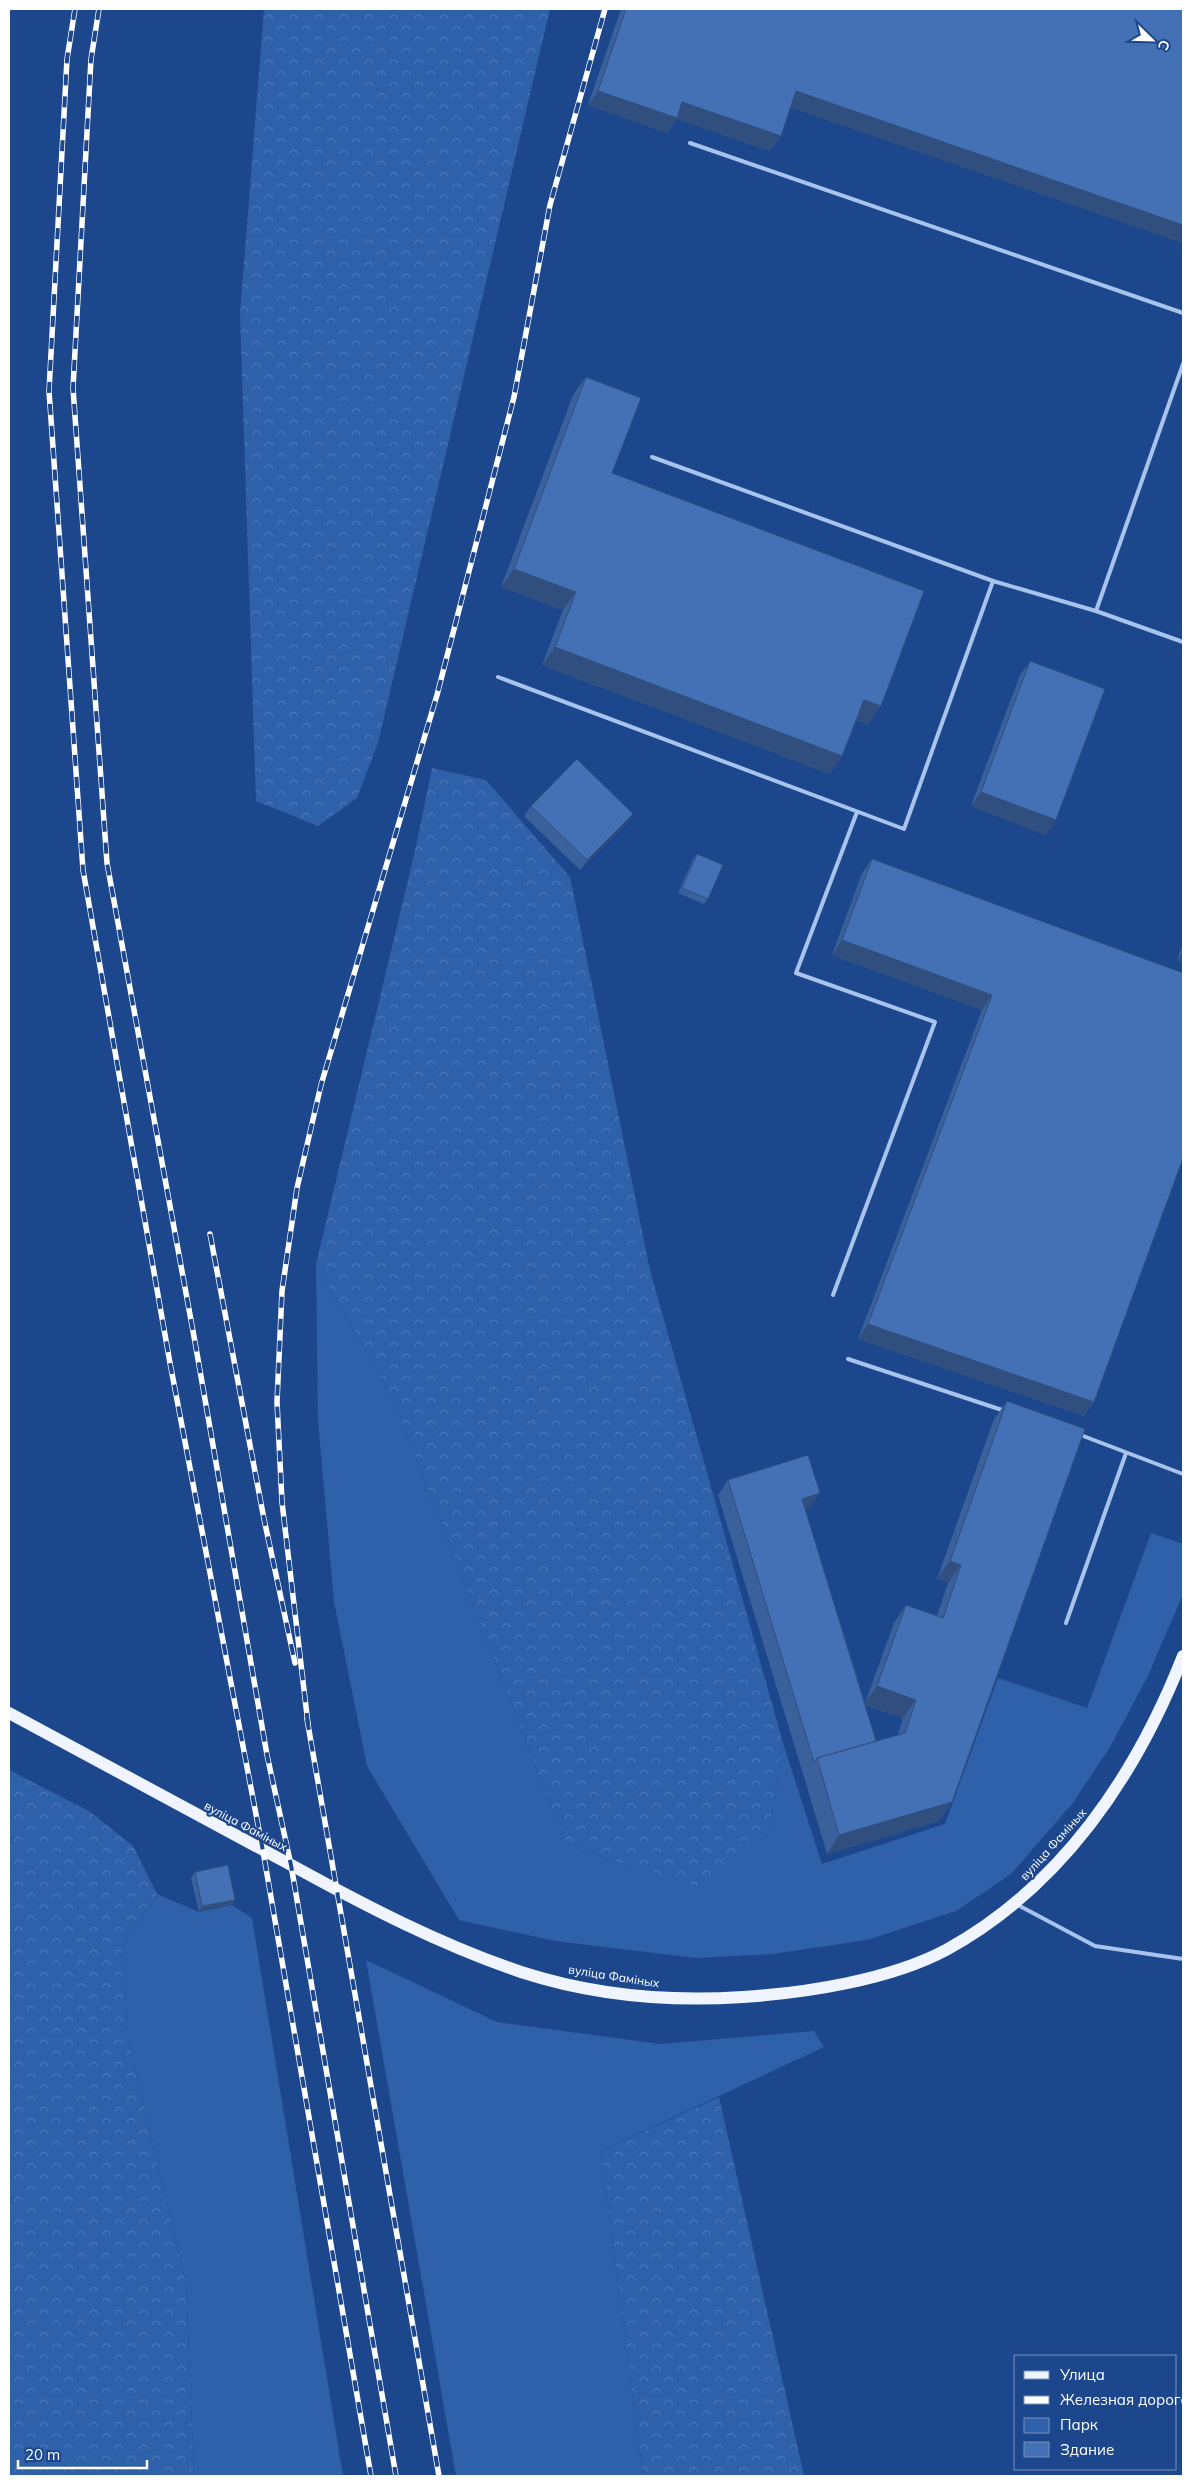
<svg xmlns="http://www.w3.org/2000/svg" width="1192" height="2485" font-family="Mulish,sans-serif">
<defs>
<pattern id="forest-crowns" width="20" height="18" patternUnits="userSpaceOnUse" patternTransform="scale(1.25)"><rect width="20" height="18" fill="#2f60aa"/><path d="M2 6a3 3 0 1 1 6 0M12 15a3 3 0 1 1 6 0" fill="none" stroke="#4e78b7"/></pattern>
</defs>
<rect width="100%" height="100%" fill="#1c478d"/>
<g fill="#2f60aa">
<path d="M316,1264L392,1396L565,1842L608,1859L700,1886L769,1833L783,1743L822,1864L945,1824L998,1678L1087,1708L1151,1533L1183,1544V1594L1147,1678L1110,1747L1072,1804L1011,1874L956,1911L867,1940L773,1954L696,1958L555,1941L459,1920L367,1766L334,1602L318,1420Z"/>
<path d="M157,1894L199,1912L232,1905L252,1918L343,2476H194L186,2284L128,2038L122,1946Z"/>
<path d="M366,1960L497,2022L660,2044L814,2031L824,2047L601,2151L643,2476H456Z"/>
</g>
<g fill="url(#forest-crowns)">
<path d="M264,9H550L378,743L357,798L318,826L256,801L240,314Z"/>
<path d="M432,768L486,780L570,877L650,1270L783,1743L769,1833L700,1887L608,1859L565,1842L392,1396L316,1264L415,851Z"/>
<path d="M9,1770L89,1811L133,1846L157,1894L122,1946L128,2038L186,2284L194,2476H9Z"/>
<path d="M719,2097L804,2476H643L601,2151Z"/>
</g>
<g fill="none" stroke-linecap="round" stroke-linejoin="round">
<g stroke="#a8c4ed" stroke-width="4">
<path d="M690,143L1183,313"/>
<path d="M652,457L993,581"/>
<path d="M1096,611L1183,364"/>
<path d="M498,677L904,829L993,581L1096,611L1183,642"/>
<path d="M833,1295L935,1022L796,973L857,812"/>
<path d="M848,1359L1005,1411"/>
<path d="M1078,1434L1183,1474"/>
<path d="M1066,1623L1126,1453"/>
<path d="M1016,1904L1095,1946L1183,1959"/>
</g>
<path stroke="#eff4ff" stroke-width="12" d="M9,1713C103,1764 198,1814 293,1866C366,1906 441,1945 521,1972C592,1995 669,2002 743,1997C805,1993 890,1980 946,1950C1061,1887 1136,1776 1183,1656"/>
<g stroke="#fff" stroke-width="5.5">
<g id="rail">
<path d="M75,9L67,59L49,391L83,870L170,1363L263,1851L371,2476"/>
<path d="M99,9L91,59L73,388L107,863L195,1342L267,1755L291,1865L396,2476"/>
<path d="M210,1234L264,1519L295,1663"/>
<path d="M307,1719L439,2476"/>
<path d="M308,1724L282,1502L277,1402L282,1291L297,1188L321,1085L437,695L514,397L550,205L605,9"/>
</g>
</g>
<use href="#rail" stroke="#1c478d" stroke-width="4" stroke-dasharray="11" stroke-linecap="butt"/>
</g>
<g fill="#3a619c" fill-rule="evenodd">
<path d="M621,9H1183V243L790,107L781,136L770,151L677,119L667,133L588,105Z"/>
<path d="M586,377L612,473L868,725L856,720L842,756L830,774L542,665L563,610L501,587L573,395Z"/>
<path d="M1030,661L1046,835L971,806L1020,675Z"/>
<path d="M531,806L626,824L580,870L524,816Z"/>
<path d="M697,854L708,899L704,904L678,893L693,859Z"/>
<path d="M872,859L1183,973L1094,1402L1084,1416L858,1339L982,1010L832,955L862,873Z"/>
<path d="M1183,943V963L1177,961Z"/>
<path d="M1007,1401L952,1802L939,1821L827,1854L804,1777L718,1495L728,1480L810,1508L805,1509L865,1703L894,1623L906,1605L937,1616L948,1583L937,1579L994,1419ZM865,1705L903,1718L898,1735L876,1741Z"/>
<path d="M195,1872L235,1900L232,1905L199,1912L191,1878Z"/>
</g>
<g fill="#304f7f">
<path d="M598,91L682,102L781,136L770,151L677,119L667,133L588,105Z"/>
<path d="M796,91L1183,225V243L786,106Z"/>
<path d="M514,569L576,592L563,610L501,587Z"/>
<path d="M555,647L842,756L830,774L542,665Z"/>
<path d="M864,700L881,706L868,725L851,718Z"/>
<path d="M981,792L1056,820L1046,835L971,806Z"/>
<path d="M633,814L626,824L580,870L587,860Z"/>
<path d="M842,940L992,995L982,1010L832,955Z"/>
<path d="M1183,952V963L1177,961Z"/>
<path d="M868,1324L1094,1402L1084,1416L858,1339Z"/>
<path d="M820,1493L810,1508L792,1514L802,1499Z"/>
<path d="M950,1561L961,1565L948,1583L937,1579Z"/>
<path d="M877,1686L916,1700L903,1718L864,1704Z"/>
<path d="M952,1802L939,1821L827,1854L839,1835Z"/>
<path d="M235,1900L232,1905L199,1912L202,1906Z"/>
</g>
<g fill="#4471b5" stroke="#304f7f">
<path d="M626,9H1183V225L796,91L781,136L682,102L677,118L598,91Z"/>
<path d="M586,377L641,398L612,473L924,591L881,706L864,700L842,756L555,647L576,592L514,569Z"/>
<path d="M1030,661L1105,689L1056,820L981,792Z"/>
<path d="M577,759L633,814L587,860L531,806Z"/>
<path d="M697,854L723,865L708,899L682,888Z"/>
<path d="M872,859L1183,973V1158L1094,1402L868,1324L992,995L842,940Z"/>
<path d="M1007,1401L1085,1429L952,1802L839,1835L817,1758L905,1733L916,1700L877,1686L906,1605L943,1618L961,1565L950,1561Z"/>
<path d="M808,1455L820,1493L802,1499L876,1741L817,1758L814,1762L728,1480Z"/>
<path d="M228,1865L235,1900L202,1906L195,1872Z"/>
</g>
<g text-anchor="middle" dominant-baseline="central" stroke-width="4.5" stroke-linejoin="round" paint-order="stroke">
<g font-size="12" fill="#fff" stroke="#1c478d">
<text transform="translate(246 1826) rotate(28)">вуліца Фаміных</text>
<text transform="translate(1053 1844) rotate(-48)">вуліца Фаміных</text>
<text transform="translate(614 1976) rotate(9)">вуліца Фаміных</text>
</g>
</g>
<rect width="1192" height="2485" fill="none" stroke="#ffffff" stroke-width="20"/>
<rect x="1014" y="2355" width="162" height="115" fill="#1c478d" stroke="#7791bb"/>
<rect x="1024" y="2371" width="25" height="8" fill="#eff4ff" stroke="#7791bb"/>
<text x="1060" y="2380" font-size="15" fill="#ffffff">Улица</text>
<rect x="1024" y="2396" width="25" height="8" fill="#ffffff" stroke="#7791bb"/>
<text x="1060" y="2405" font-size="15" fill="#ffffff">Железная дорога</text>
<rect x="1024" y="2418" width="25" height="15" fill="#2f60aa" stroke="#7791bb"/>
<text x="1060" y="2430" font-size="15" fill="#ffffff">Парк</text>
<rect x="1024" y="2442" width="25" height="15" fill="#4471b5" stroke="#7791bb"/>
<text x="1060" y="2455" font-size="15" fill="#ffffff">Здание</text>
<g transform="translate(1152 40) rotate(113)" stroke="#1c478d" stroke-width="4" paint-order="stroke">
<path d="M0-4L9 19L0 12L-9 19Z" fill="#ffffff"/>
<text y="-8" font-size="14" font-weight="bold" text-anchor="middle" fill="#ffffff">С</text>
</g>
<path d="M18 2460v8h129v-8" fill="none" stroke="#ffffff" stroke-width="2.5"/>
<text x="25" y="2460" font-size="15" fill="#ffffff" stroke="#1c478d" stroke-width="4" paint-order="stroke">20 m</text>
</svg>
